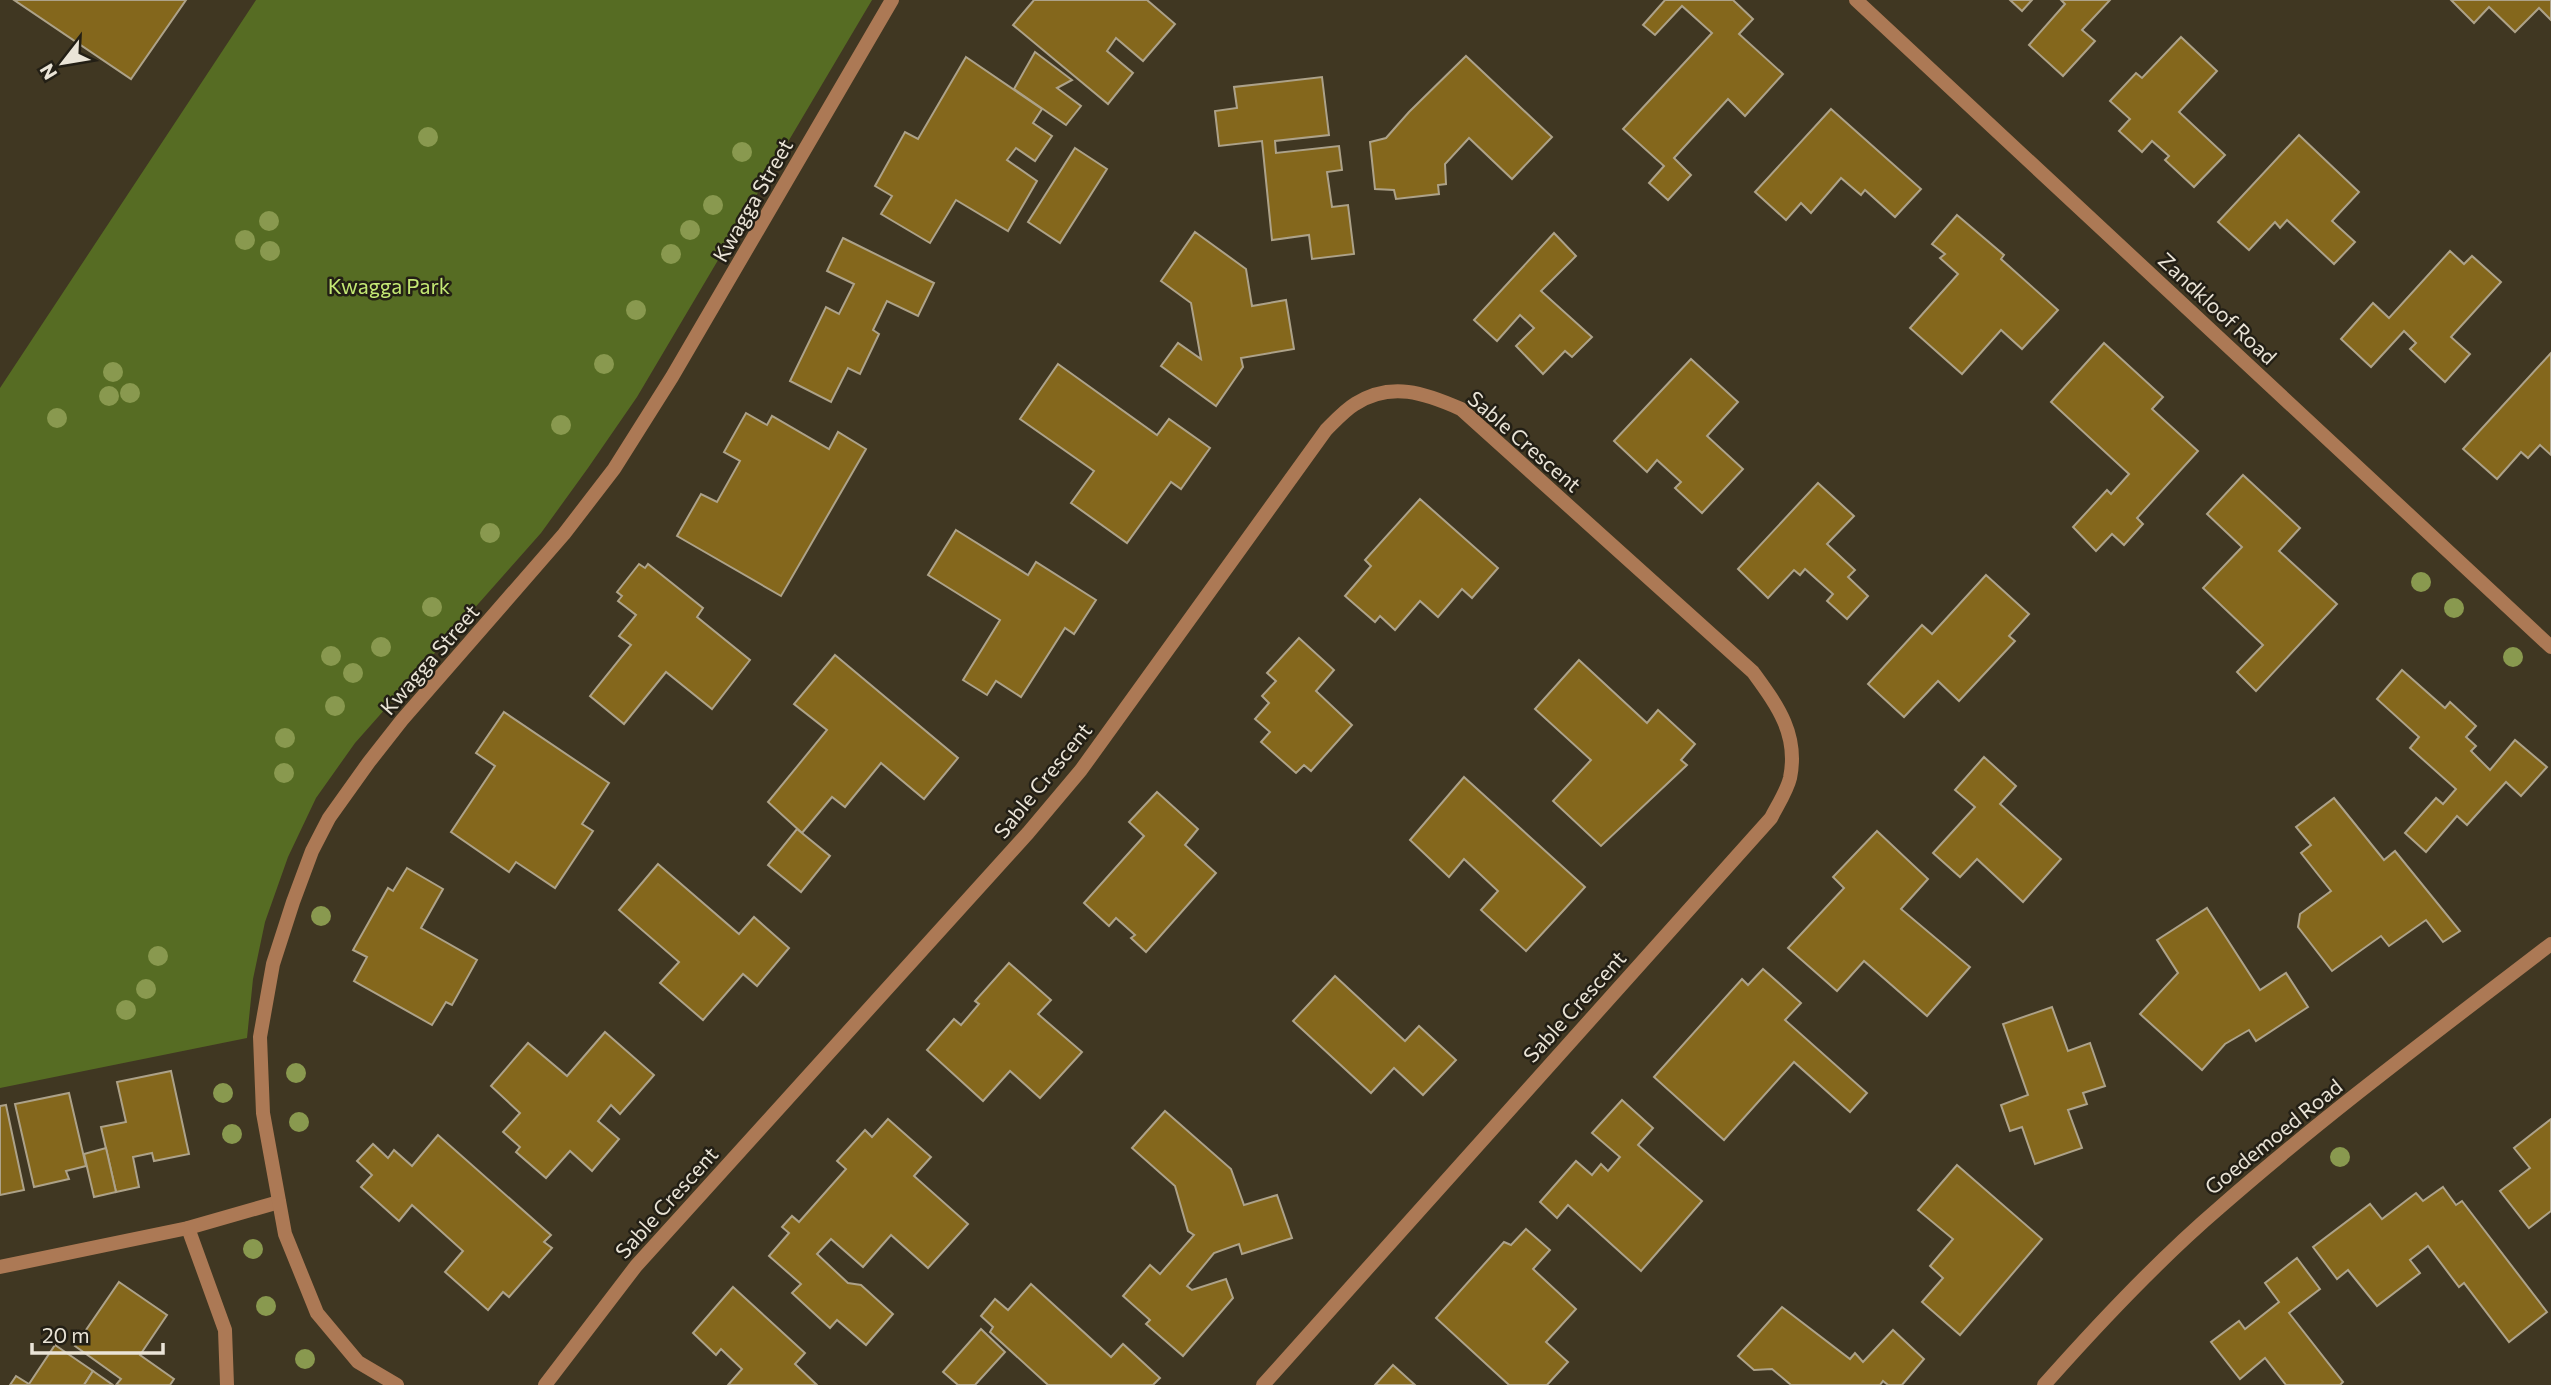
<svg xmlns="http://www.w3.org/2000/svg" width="2551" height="1385" font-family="Commissioner,sans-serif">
<rect width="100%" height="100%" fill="#403722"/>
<path fill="#566c23" d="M256,0H872L637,397L588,468L541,533L355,743L316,798L288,857L265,922L253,979L247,1038L0,1088V388Z"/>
<g fill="#84671c" stroke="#ada289" stroke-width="2">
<path d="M14,0H186L131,79Z"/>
<path d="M1034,0H1147L1175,24L1143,61L1116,38L1107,51L1133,73L1108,104L1013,25Z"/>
<path d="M1665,0H1733L1753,19L1739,34L1783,74L1745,116L1728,99L1674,158L1691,175L1668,200L1649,183L1664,166L1623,129L1712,33L1682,6L1655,35L1643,25Z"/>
<path d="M2010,0H2032L2022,11Z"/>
<path d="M2061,0H2110L2082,30L2095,41L2063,76L2029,45L2065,4Z"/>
<path d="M2451,0H2551V20L2539,8L2515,32L2489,7L2474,23Z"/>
<path d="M2181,37L2217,71L2179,112L2225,155L2194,187L2165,160L2169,156L2152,141L2142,152L2119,131L2130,119L2110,101L2136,73L2142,78Z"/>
<path d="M1035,52L1072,80L1057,88L1081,106L1066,125L1014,89Z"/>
<path d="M1466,56L1552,137L1512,179L1469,138L1445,164L1446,184L1438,185L1439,194L1396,199L1394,190L1375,189L1370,142L1386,138L1409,112Z"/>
<path d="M966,57L1042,109L1033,123L1052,136L1035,161L1016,148L1007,160L1037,181L1008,231L956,200L930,243L881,214L892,196L875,186L905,132L918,139Z"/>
<path d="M1322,77L1329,135L1275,141L1276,153L1339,146L1342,170L1327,172L1332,207L1348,205L1354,254L1312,259L1309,235L1272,240L1262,141L1219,146L1215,111L1237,108L1234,87Z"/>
<path d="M1831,109L1921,189L1895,217L1865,190L1861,195L1841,178L1811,213L1801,203L1786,220L1755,192Z"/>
<path d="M2299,135L2359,192L2332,221L2355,242L2334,264L2287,220L2280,228L2275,222L2249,250L2218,222Z"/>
<path d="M1075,148L1107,169L1060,243L1028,222Z"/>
<path d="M1957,215L2004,255L2001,259L2058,310L2022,349L2001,330L1962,374L1910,328L1958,274L1940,258L1945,254L1932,244Z"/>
<path d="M1195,232L1246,269L1252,306L1286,300L1294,349L1241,358L1243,367L1216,406L1161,366L1178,343L1201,359L1191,303L1161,281Z"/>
<path d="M1554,233L1576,256L1541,291L1592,337L1572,357L1565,351L1543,374L1516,346L1534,328L1520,315L1497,341L1474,320Z"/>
<path d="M843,238L934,283L918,316L887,301L873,330L879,334L860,374L848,368L831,402L790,381L826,307L839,314L854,284L827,271Z"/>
<path d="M2450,251L2464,264L2472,256L2501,282L2451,337L2470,354L2445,382L2410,349L2416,343L2404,331L2371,367L2341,339L2373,303L2389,318Z"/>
<path d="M2104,343L2163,397L2152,409L2198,451L2137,518L2143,524L2124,545L2112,534L2096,551L2073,527L2107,490L2111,494L2129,474L2051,402Z"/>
<path d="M2551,353V455L2540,445L2528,458L2521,452L2497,479L2463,449Z"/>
<path d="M1691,359L1738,402L1707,436L1743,469L1702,513L1675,488L1681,482L1657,460L1647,472L1614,441Z"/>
<path d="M1058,364L1157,435L1169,419L1210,448L1181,489L1171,482L1127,543L1071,503L1094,471L1020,419Z"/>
<path d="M746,413L767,425L772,416L829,449L838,432L866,449L781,596L677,536L701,494L717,502L740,461L724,452Z"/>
<path d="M2243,475L2300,528L2279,551L2337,604L2256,691L2237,672L2263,645L2203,588L2242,547L2207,514Z"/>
<path d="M1818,483L1854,516L1827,544L1855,570L1848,577L1868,596L1847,619L1827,601L1833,594L1805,569L1800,575L1794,570L1768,598L1738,569Z"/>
<path d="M1420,499L1498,568L1472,598L1462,589L1438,617L1420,601L1395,630L1380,616L1375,622L1345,596L1371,566L1365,560Z"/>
<path d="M956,530L1028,575L1036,562L1096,600L1074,634L1065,628L1021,697L996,681L987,695L963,680L1000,620L928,575Z"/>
<path d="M639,564L645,568L648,564L703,608L697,617L750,660L712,709L666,672L624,724L590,696L631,645L619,636L636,615L618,601L622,596L617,592Z"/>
<path d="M1986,575L2029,614L2009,636L2015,641L1959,701L1938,681L1904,717L1868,684L1922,625L1932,634Z"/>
<path d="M1299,638L1334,670L1316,691L1352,725L1311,771L1304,765L1296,773L1261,742L1270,732L1255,719L1269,703L1262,696L1276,681L1267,673Z"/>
<path d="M835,655L958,758L924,799L881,763L845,807L832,797L802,833L768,802L827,730L794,704Z"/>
<path d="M1579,660L1647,723L1658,710L1695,744L1681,760L1687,765L1601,846L1553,801L1591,760L1535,709Z"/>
<path d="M2402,670L2445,708L2450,702L2476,726L2466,737L2476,746L2471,751L2490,770L2515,740L2547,767L2521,796L2506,782L2467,825L2457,816L2426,852L2405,833L2436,798L2443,804L2456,789L2410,748L2419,737L2377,699Z"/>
<path d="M504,712L609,783L582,824L593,831L555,888L516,862L509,872L451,832L495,766L476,753Z"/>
<path d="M1984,757L2016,786L2000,804L2061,859L2023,902L1977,859L1960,877L1933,853L1975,807L1955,790Z"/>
<path d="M1464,777L1585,887L1526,951L1481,910L1498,891L1464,859L1449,877L1410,840Z"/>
<path d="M1157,792L1198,829L1185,845L1216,873L1146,952L1131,938L1135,935L1116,918L1109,926L1084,903L1144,836L1129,822Z"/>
<path d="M2334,798L2384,860L2395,851L2460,931L2443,942L2426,920L2389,946L2381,936L2332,971L2298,927L2300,914L2331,891L2301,853L2311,845L2296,827Z"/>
<path d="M797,829L830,856L801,892L768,865Z"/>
<path d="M1877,831L1928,879L1901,909L1970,967L1927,1016L1864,961L1837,991L1788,948L1844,888L1833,877Z"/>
<path d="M658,864L739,934L754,917L789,948L757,986L743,974L703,1020L660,983L679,962L619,910Z"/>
<path d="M407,868L443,889L421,928L477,960L452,1005L446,1002L432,1025L354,981L367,957L353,950L388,888L393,891Z"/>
<path d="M2207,908L2260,990L2286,973L2308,1007L2256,1041L2249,1030L2225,1044L2202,1070L2140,1014L2178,973L2157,940Z"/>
<path d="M1009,963L1051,1000L1038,1014L1082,1052L1040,1098L1010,1071L983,1101L927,1050L954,1019L961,1025L979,1004L975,1001Z"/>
<path d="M1763,969L1801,1003L1785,1020L1867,1093L1850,1112L1794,1062L1724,1140L1654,1077L1742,979L1748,985Z"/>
<path d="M1335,976L1405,1041L1419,1026L1456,1060L1423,1095L1394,1068L1371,1093L1293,1021Z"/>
<path d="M2052,1007L2068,1051L2090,1043L2105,1086L2083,1093L2087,1104L2068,1110L2082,1148L2035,1164L2022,1127L2010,1131L2001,1105L2028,1095L2003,1024Z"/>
<path d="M605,1032L654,1075L620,1114L611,1105L598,1121L619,1139L592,1171L570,1151L546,1178L516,1152L520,1147L503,1132L520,1113L491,1086L528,1043L567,1076Z"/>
<path d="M171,1071L189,1154L154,1161L152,1153L133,1157L139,1187L116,1192L101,1127L126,1122L117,1082Z"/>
<path d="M69,1093L86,1166L66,1171L69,1179L34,1187L15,1104Z"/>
<path d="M1622,1100L1653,1128L1638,1145L1702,1201L1641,1271L1568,1205L1557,1218L1540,1202L1576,1161L1592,1175L1601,1164L1608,1171L1620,1157L1592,1133Z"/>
<path d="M6,1105L24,1190L0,1195V1106Z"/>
<path d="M1165,1111L1231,1169L1244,1205L1277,1195L1292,1238L1242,1254L1239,1244L1214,1253L1187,1286L1192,1290L1226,1279L1233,1298L1183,1356L1146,1324L1150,1320L1123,1296L1150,1265L1160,1274L1194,1235L1188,1231L1175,1186L1132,1148Z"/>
<path d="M888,1119L931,1157L914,1176L968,1224L928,1268L891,1235L863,1267L831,1239L817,1254L848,1283L861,1285L893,1314L866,1345L837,1320L830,1328L792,1293L801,1284L769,1256L789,1233L782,1227L792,1216L799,1222L846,1169L837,1161L865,1130L872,1137Z"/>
<path d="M2551,1119V1211L2529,1228L2500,1191L2530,1168L2514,1148Z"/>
<path d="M438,1135L551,1235L544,1242L552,1248L509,1297L503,1292L488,1310L445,1272L463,1251L412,1205L399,1221L361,1187L372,1175L357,1161L373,1144L388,1158L394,1150L412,1166Z"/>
<path d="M106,1148L116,1192L94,1197L84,1154Z"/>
<path d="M1957,1165L2042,1239L1960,1335L1922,1302L1943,1278L1930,1266L1953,1239L1918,1210Z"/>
<path d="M2443,1187L2456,1205L2462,1201L2547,1312L2509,1342L2464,1283L2459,1287L2428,1246L2410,1260L2420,1273L2377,1306L2348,1270L2337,1279L2313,1247L2370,1204L2382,1219L2416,1193L2423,1201Z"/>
<path d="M1526,1229L1550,1250L1533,1269L1576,1309L1546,1342L1568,1362L1547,1385H1509L1436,1318L1504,1242L1511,1245Z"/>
<path d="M2297,1258L2320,1289L2289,1313L2343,1382L2340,1385H2286L2265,1358L2240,1379L2211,1342L2239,1321L2245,1329L2279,1302L2265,1283Z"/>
<path d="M119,1282L167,1315L140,1355L174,1379L170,1385H116L121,1379L75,1346Z"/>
<path d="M1031,1284L1111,1357L1123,1344L1160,1378L1153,1385H1048L990,1332L993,1327L981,1316L995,1299L1008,1310Z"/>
<path d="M733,1287L805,1353L795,1364L817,1385H728L742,1369L721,1349L716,1355L693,1333Z"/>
<path d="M1782,1307L1850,1359L1855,1353L1863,1362L1893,1330L1924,1359L1902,1385H1888L1883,1381L1880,1385H1791L1772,1369L1754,1370L1738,1356Z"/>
<path d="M981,1329L1005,1352L975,1385H958L943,1372Z"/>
<path d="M55,1345L93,1371L84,1385H10L16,1376L29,1384Z"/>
<path d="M1393,1365L1415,1385H1375Z"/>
<path d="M93,1371L113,1385H84Z"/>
</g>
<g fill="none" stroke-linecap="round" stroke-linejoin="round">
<g stroke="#ac7955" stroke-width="14">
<path d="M1856,0L2551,647"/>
<path d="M188,1228L225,1330L227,1385"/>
<path d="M0,1267L188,1228L279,1202"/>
<path d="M397,1385L358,1362L317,1313L285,1234L263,1113L260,1037L273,964L293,902L312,851L329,818L369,762L402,720L564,534L614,469L672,377L892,0"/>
<path d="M545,1385L636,1266L1028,833L1081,770L1326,430C1335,421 1345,410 1355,404C1391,381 1425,393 1461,409L1753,672C1777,705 1799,734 1790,778C1787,791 1777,806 1771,818L1263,1385"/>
<path d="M2044,1385C2099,1323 2156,1262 2219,1208C2325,1115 2439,1030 2551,944"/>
</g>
</g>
<g fill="#89994f">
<circle cx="428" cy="137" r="10"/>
<circle cx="742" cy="152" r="10"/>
<circle cx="713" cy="205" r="10"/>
<circle cx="269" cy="221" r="10"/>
<circle cx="690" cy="230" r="10"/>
<circle cx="245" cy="240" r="10"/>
<circle cx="270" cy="251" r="10"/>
<circle cx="671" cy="254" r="10"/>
<circle cx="636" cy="310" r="10"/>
<circle cx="604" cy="364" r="10"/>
<circle cx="113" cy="372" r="10"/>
<circle cx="130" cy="393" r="10"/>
<circle cx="109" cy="396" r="10"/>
<circle cx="57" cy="418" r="10"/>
<circle cx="561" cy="425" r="10"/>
<circle cx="490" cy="533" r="10"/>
<circle cx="2421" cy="582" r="10"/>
<circle cx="432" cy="607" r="10"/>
<circle cx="2454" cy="608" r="10"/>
<circle cx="381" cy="647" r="10"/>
<circle cx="331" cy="656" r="10"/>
<circle cx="2513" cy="657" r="10"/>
<circle cx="353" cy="673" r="10"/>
<circle cx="335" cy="706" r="10"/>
<circle cx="285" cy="738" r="10"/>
<circle cx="284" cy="773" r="10"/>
<circle cx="321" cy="916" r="10"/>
<circle cx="158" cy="956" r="10"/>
<circle cx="146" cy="989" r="10"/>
<circle cx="126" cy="1010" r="10"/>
<circle cx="296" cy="1073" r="10"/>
<circle cx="223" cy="1093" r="10"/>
<circle cx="299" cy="1122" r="10"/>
<circle cx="232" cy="1134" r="10"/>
<circle cx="2340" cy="1157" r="10"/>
<circle cx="253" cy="1249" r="10"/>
<circle cx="266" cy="1306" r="10"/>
<circle cx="305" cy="1359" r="10"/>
</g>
<g text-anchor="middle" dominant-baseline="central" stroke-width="5" stroke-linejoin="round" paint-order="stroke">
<g font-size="21" fill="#eae4d7" stroke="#231f15">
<text transform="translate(752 200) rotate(-60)">Kwagga Street</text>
<text transform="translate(2218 308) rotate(43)">Zandkloof Road</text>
<text transform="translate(1525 441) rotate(41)">Sable Crescent</text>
<text transform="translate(429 659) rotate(-49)">Kwagga Street</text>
<text transform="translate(1042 780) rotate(-51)">Sable Crescent</text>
<text transform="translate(1574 1006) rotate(-48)">Sable Crescent</text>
<text transform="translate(2273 1136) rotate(-39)">Goedemoed Road</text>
<text transform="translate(666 1202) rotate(-48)">Sable Crescent</text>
</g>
<g font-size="21" fill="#c4e974" stroke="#231f15">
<text x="389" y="285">Kwagga Park</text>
</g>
</g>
<g transform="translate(63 63) rotate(239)" stroke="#231f15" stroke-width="5" paint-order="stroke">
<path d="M0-5L12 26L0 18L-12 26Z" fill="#eae4d7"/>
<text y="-10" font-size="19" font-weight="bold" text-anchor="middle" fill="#eae4d7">N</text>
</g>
<path d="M32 1343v10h131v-10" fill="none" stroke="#eae4d7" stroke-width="3.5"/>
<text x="42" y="1343" font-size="21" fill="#eae4d7" stroke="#231f15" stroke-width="5" paint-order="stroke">20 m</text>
</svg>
